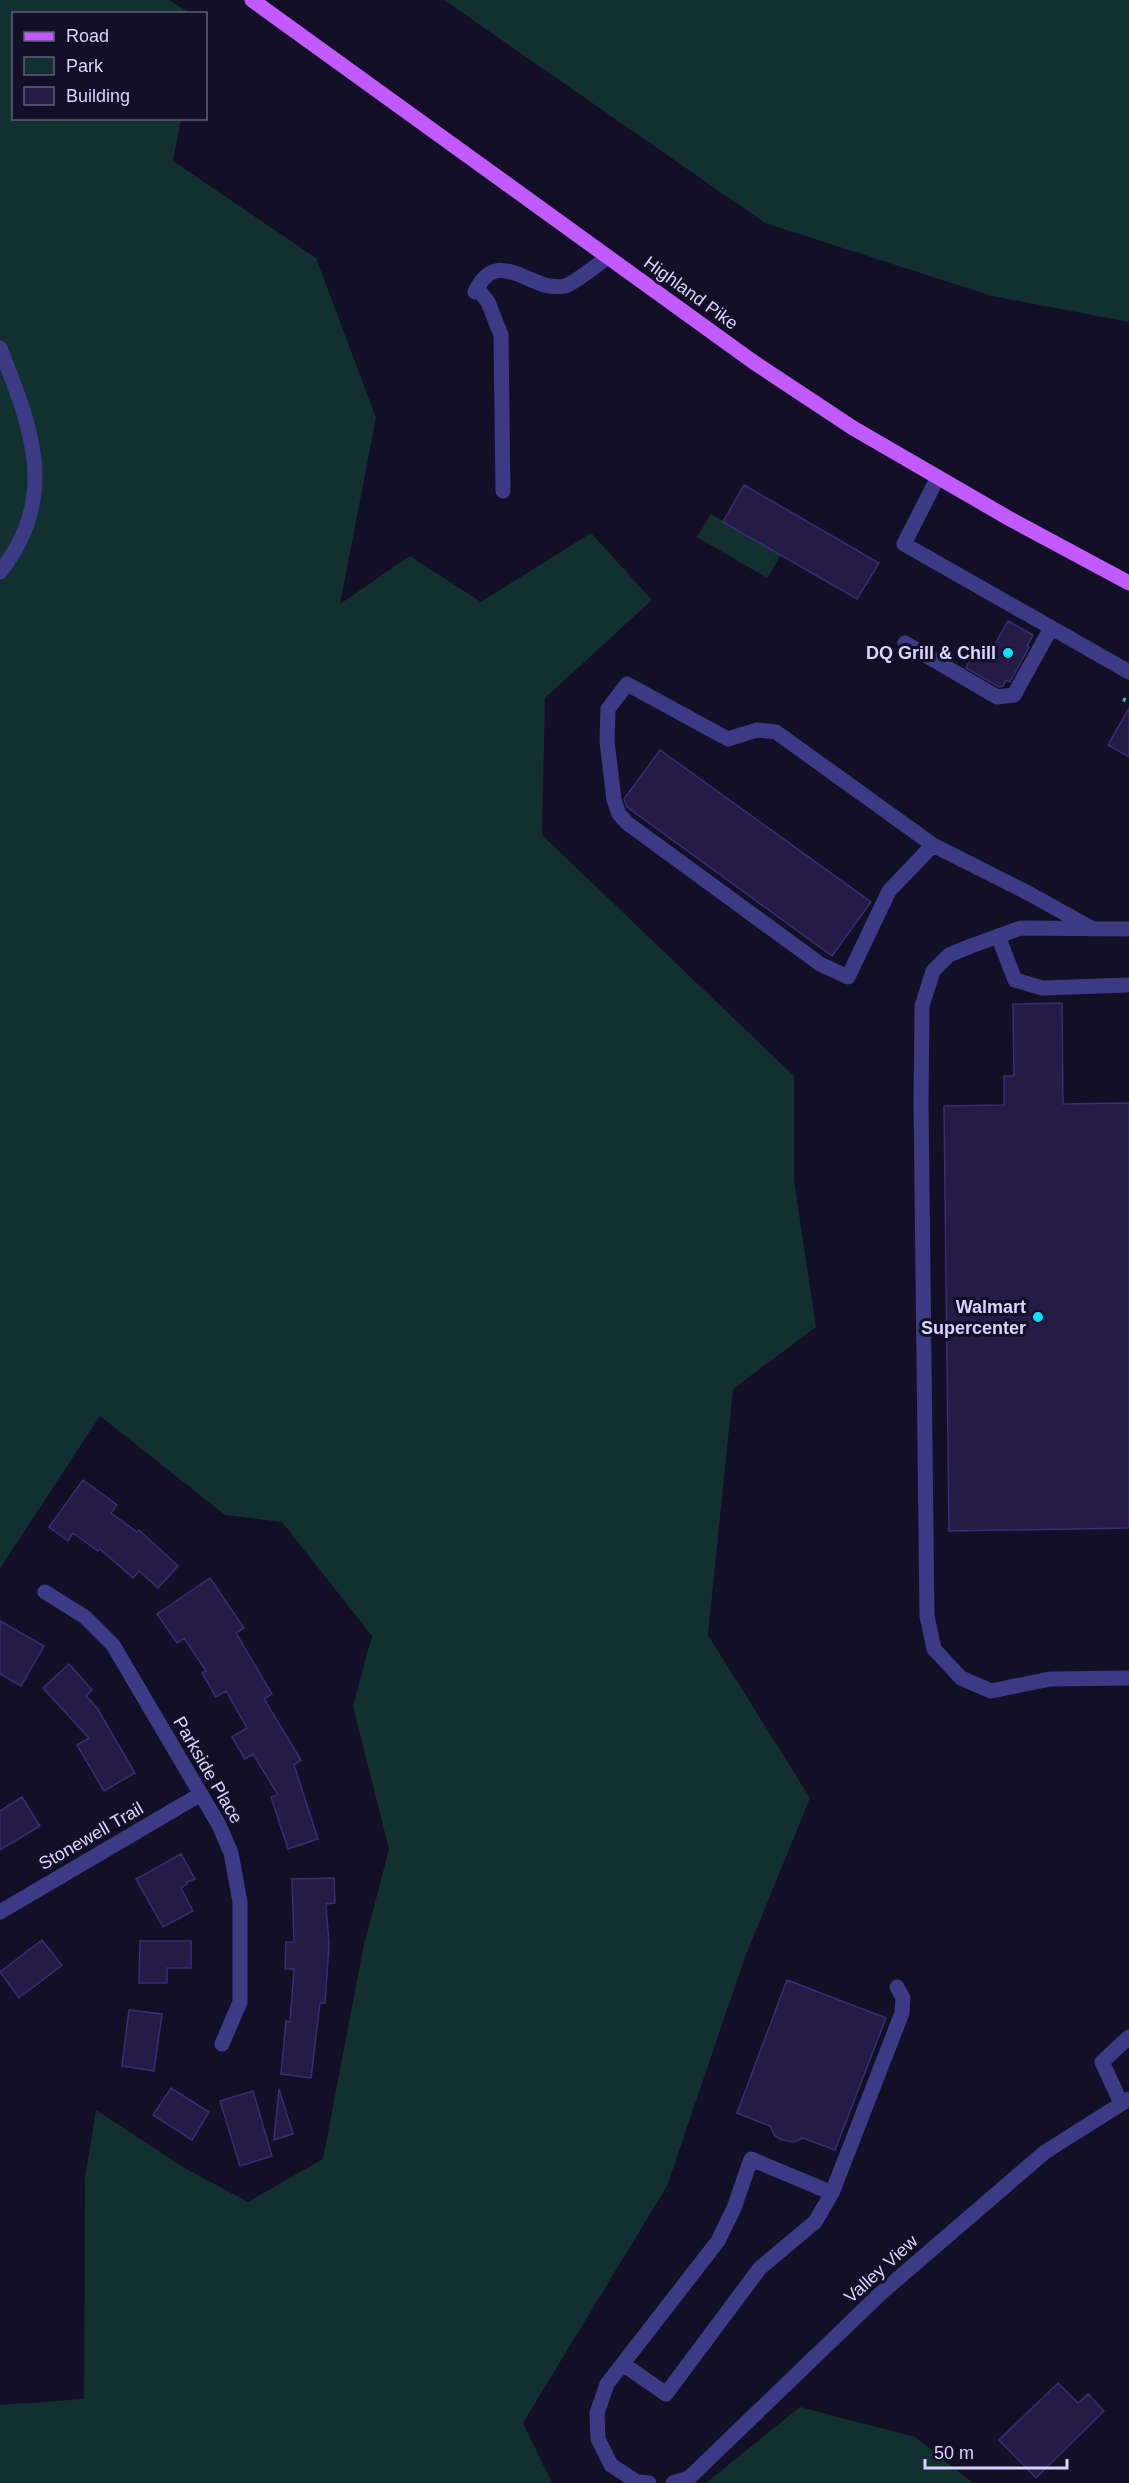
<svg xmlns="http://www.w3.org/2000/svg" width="1129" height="2483" font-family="Arial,sans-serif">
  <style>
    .green { fill: #12302f }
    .building { fill: #241b47; stroke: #3b2d73; stroke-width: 1.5 }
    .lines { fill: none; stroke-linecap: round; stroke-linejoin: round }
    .path { stroke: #2fb8b0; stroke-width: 4; stroke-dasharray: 3 4.5; stroke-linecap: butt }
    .minor { stroke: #3d3a85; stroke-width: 15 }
    .major { stroke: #c25bff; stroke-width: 15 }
    .poi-dot { fill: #00e5ff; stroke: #130f26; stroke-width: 2 }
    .labels { text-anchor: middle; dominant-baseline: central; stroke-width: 6; stroke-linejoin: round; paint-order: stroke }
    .street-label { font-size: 18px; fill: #d9d4ff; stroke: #130f26 }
    .poi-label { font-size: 18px; font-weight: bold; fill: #d9d4ff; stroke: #130f26; text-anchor: end }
  </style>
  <rect width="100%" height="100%" fill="#130f26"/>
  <!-- green -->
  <path class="green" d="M0,0H169L190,13L14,14V118L181,119L173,161L316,258L376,418L340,604L410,556L481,602L591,533L652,600L545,698L542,835L794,1076V1180L816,1327L733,1389L708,1635L810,1798L745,1957L667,2186L523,2423L552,2483H0V2405L84,2399L85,2178L96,2110L181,2166L248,2202L323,2159L363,1949L389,1849L353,1706L372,1636L282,1522L225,1515L100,1416L0,1568Z
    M444,0H1129V322L992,296L765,223Z
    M711,514L781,555L767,578L697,537Z
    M800,2407L915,2437L973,2483H706Z"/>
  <!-- building -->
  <path class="building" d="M744,485L879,563L857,599L723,522Z
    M1008,621L1033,635L1027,646L1029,647L1010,682L1006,680L1003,686L999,687L966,668L974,653L986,660Z
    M1129,708V757L1108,745Z
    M660,750L871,902L832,956L627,807L624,799Z
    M1062,1003L1063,1104L1129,1103V1528L949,1531L944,1106L1004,1105V1076H1014L1013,1004Z
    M83,1480L117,1505L111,1513L137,1532L139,1530L178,1566L158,1588L139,1571L133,1578L100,1549L98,1551L73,1533L68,1541L49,1527Z
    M210,1578L244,1628L236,1633L272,1694L264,1699L301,1760L294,1765L318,1839L288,1849L271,1797L278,1795L253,1754L245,1759L232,1737L247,1728L226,1691L216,1697L202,1673L206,1671L184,1638L177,1643L157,1614Z
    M0,1621L44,1646L21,1686L0,1674Z
    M69,1664L92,1690L86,1696L97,1708L135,1773L104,1791L77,1745L89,1738L43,1688Z
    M22,1797L40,1826L0,1850V1811Z
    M181,1854L195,1879L187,1882V1884L181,1888L193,1911L163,1927L136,1879Z
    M334,1878L335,1903L326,1904L329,1945L325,2003H320L311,2078L281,2074L286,2021L290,2022L294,1969H285L286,1942H294L292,1879Z
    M42,1940L62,1965L19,1998L0,1972Z
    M140,1941H191V1968H167V1983H139Z
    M787,1980L886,2018L835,2150L803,2138L794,2142L782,2140L775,2136L770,2126L737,2113Z
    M129,2010L162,2014L154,2071L122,2066Z
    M171,2088L209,2112L192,2140L153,2115Z
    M279,2089L293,2134L274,2140Z
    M253,2091L272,2156L240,2166L220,2101Z
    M1058,2383L1078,2403L1088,2394L1104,2411L1036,2478L999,2440Z"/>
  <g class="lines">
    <!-- path -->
    <path class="path" d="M1123,699L1129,702"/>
    <!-- minor -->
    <path class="minor" d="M477,288L488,302L501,335L503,491
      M475,292C498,243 532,294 565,286C574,284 599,263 608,257
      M0,348C31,427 60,496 0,572
      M938,477L904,544L1129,672
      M905,643L997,697L1014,695L1051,628
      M933,845L889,891L848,977L820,964L627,823L619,814L614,800L607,741L608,709L627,684L728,739L757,730L776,732L933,845L1028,893L1093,929
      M1129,929L1021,928L971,946L949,955L933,971L922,1006L921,1104L927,1616L934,1649L961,1678L991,1691L1050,1679L1129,1678
      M998,936L1015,980L1042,988L1129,985
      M45,1592L85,1617L113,1645L219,1825L231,1853L240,1902V2002L222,2044
      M0,1912L201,1794
      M1121,2103L1102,2062L1129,2037
      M623,2364L666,2394L760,2268L815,2222L832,2193L902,2013L903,1998L897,1987
      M649,2483L637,2482L611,2465L598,2439L597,2413L607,2384L718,2241L734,2208L751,2159L832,2193
      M673,2483L689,2478L880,2294L1045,2152L1129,2099"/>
    <!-- major -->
    <path class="major" d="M252,0L752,361L853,428L1010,519L1129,583"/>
  </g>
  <!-- markers -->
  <g class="poi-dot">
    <circle cx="1008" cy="653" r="6"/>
    <circle cx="1038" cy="1317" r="6"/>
  </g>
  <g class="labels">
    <!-- street labels -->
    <g class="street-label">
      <text transform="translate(691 293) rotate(36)">Highland Pike</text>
      <text transform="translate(208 1770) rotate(60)">Parkside Place</text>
      <text transform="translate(91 1836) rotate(-30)">Stonewell Trail</text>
      <text transform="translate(881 2269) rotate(-42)">Valley View</text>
    </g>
    <!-- poi labels -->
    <g class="poi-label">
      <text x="996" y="653">DQ Grill &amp; Chill</text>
      <text x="1026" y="1307">Walmart<tspan x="1026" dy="21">Supercenter</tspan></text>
    </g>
  </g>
  <!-- legend -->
  <rect x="12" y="12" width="195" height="108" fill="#130f26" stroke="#625e7d" stroke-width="1.5"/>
  <rect x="24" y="32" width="30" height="9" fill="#c25bff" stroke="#625e7d" stroke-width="1.5"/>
  <text x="66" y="42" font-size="18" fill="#d9d4ff">Road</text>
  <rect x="24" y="57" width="30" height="18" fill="#12302f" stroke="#625e7d" stroke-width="1.5"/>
  <text x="66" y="72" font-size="18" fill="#d9d4ff">Park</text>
  <rect x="24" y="87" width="30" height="18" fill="#241b47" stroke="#625e7d" stroke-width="1.5"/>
  <text x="66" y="102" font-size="18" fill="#d9d4ff">Building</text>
  <!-- scale -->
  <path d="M925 2459v9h142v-9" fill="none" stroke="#d9d4ff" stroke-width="3"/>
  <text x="934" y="2459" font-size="18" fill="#d9d4ff" stroke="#130f26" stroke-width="4.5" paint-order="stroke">50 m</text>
</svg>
